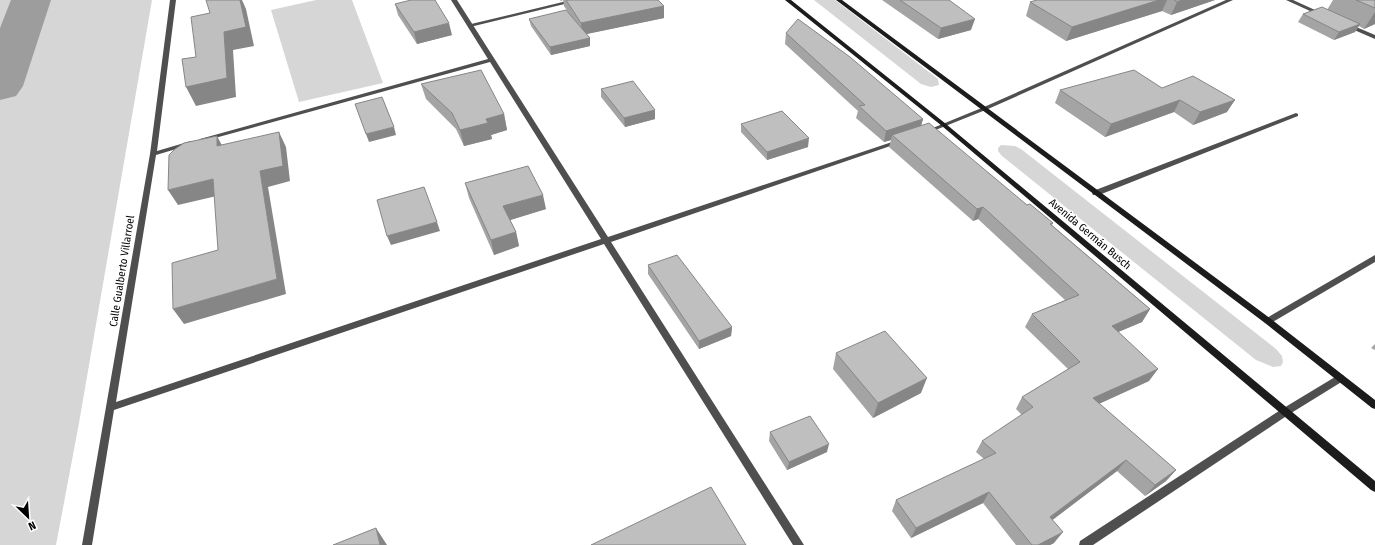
<svg xmlns="http://www.w3.org/2000/svg" width="1375" height="545" font-family="'Fira Sans Condensed',sans-serif">
  <style>
    .green { fill: #d6d6d6 }
    .lines { fill: none; stroke-linecap: round; stroke-linejoin: round }
    .river { fill: #9d9d9d; fill-rule: evenodd }
    .service { fill: #4f4f4f; fill-rule: evenodd }
    .minor { fill: #4f4f4f; fill-rule: evenodd }
    .secondary { fill: #1c1c1c; fill-rule: evenodd }
    .wall { fill: #a4a4a4 }
    .shaded-wall { fill: #868686 }
    .building { fill: #bfbfbf; stroke: #868686 }
    .labels { text-anchor: middle; dominant-baseline: central; stroke-width: 3; stroke-linejoin: round; paint-order: stroke }
    .street-label { font-size: 11px; fill: #000; stroke: #fff }
  </style>
  <rect width="100%" height="100%" fill="#fff"/>
  <!-- green -->
  <path class="green" d="M0,0H152L79,423L56,545H0Z
    M316,0H352L383,83L299,102L271,10Z
    M814,0H835L938,79L939,85L931,87L921,84Z
    M1001,145L1015,146L1021,149L1276,349L1282,356L1283,362L1281,366L1273,367L1256,360L1002,156L998,151V148Z"/>
  <g class="lines">
    <!-- river -->
    <path class="river" d="M11,0H51L23,86L16,96L0,100V28Z"/>
    <!-- service -->
    <path class="service" d="M571,0H581L470,27L467,25Z
      M1296,113L1298,114V116L1099,195H1093L1092,193L1093,191Z
      M1375,255V262L1271,323H1265L1264,321L1265,319Z"/>
    <!-- minor -->
    <path class="minor" d="M170,0H176L157,151L191,141L194,143L193,144L156,155L116,402L601,239L490,62L204,141H200L199,140L200,139L488,59L451,0H457L608,237L898,140H902V142L611,242L804,545H793L604,244L114,410L92,545H82L150,154Z
      M1226,0H1233L988,109L928,133H924L923,132L984,107Z
      M1286,0H1293L1326,15L1321,16Z
      M1345,24H1349L1375,35V39L1345,26Z
      M1340,374L1343,375L1345,378L1343,381L1288,415L1093,545H1079L1080,541L1282,409Z"/>
    <!-- secondary -->
    <path class="secondary" d="M785,0H791L946,124L1375,481V492L1371,490L942,126Z
      M836,0H842L1271,319L1375,400V409L1372,408L1265,323Z"/>
  </g>
  <!-- wall -->
  <path class="wall" d="M560,0H658L664,6V18L586,34L590,38V46L551,55L531,26L529,19L568,12L564,6L563,0L561,1Z
    M882,0H949L971,30L938,39Z
    M1037,0H1215L1171,15L1162,11L1066,41L1026,16L1030,2Z
    M1333,0H1375V24L1364,29L1359,26L1355,32L1334,40L1298,22L1303,14L1327,10Z
    M395,4L452,35L417,44L398,15Z
    M786,33L923,119L921,125L1027,205L1053,223L1052,225L1150,309L1142,322L1118,332L1149,381L1099,404L1176,470L1166,481L1145,496L1117,471L1052,520L1054,543L1050,545H1016L983,503L911,538L892,511L896,500L984,459L976,452L982,441L1022,415L1016,409L1022,397L1068,369L1025,327L1032,314L1065,300L978,219L973,221L889,147L891,140L884,142L856,118L858,111L785,44Z
    M421,84L504,114L507,130L491,135L492,139L464,146L456,129L426,99Z
    M1162,88L1227,112L1193,125L1174,112L1105,137L1055,103L1060,90Z
    M601,89L655,110V119L625,127L601,97Z
    M741,124L808,147L767,160L741,132Z
    M465,183L546,209L510,220L516,232L519,246L494,255L469,198Z
    M648,265L732,327L731,336L699,349L648,274Z
    M1375,344V350L1371,348Z
    M836,353L921,393L873,418L833,369Z
    M770,432L827,452L787,470L769,441Z"/>
  <!-- shaded-wall -->
  <path class="shaded-wall" d="M240,0H242L246,9L254,46L233,50L236,97L196,106L186,87Z
    M1159,0H1167L1162,11L1066,41L1072,27Z
    M1182,0H1215L1171,15L1177,2Z
    M664,6V18L582,35L581,23Z
    M1375,12V24L1364,29Z
    M975,19L971,30L938,39L941,28Z
    M449,23L452,35L417,44L414,32Z
    M1360,24L1355,32L1334,40L1339,32Z
    M590,38V46L551,55L550,47Z
    M1180,100L1174,112L1105,137L1111,124Z
    M1235,100L1227,112L1193,125L1200,112Z
    M655,110V119L625,127L624,118Z
    M504,114L507,130L491,135L492,139L464,146L460,130L486,119Z
    M923,119L920,130L892,135L891,140L884,142L886,131Z
    M394,127L396,135L369,142L366,134Z
    M279,132L286,147L290,181L268,187L286,294L184,324L173,309L277,279L260,171Z
    M217,136L225,151L217,146Z
    M809,138L808,147L767,160V152Z
    M213,179L221,195L178,205L168,190Z
    M543,195L546,209L507,221L503,206Z
    M983,207L978,219L973,221L977,209Z
    M437,222L440,231L391,245L387,236Z
    M516,232L519,246L494,255L491,240Z
    M1150,309L1142,322L1104,338L1112,326Z
    M732,327L731,336L699,349V341Z
    M1158,369L1149,381L1085,410L1093,398Z
    M927,378L921,393L873,418L878,403Z
    M829,444L827,452L787,470L789,462Z
    M1126,460L1117,471L1042,528L1050,517Z
    M1176,470L1166,481L1145,496L1155,485Z
    M989,492L983,503L911,538L916,528Z
    M376,528L387,545H380Z
    M1063,532L1054,543L1050,545H1038Z"/>
  <!-- building -->
  <path class="building" d="M206,0H240L246,27L224,32L227,78L186,87L182,59L196,57L191,17L210,13Z
    M411,0H435L449,23L414,32L395,4Z
    M566,0H658L664,6L581,23Z
    M900,0H949L975,19L941,28Z
    M1037,0H1159L1072,27L1030,2Z
    M1174,0H1182L1177,2Z
    M1356,0H1375V8Z
    M1322,7L1360,24L1339,32L1303,14Z
    M566,10L590,38L550,47L529,19Z
    M798,19L850,57L923,119L886,131L859,106L865,105L786,33Z
    M481,70L504,114L486,119L488,123L460,130L452,113L421,84Z
    M1134,70L1162,88L1193,76L1235,100L1200,112L1180,100L1111,124L1060,90Z
    M633,81L655,110L624,118L601,89Z
    M382,97L394,127L366,134L355,104Z
    M782,111L809,138L767,152L741,124Z
    M929,123L1027,205L1030,204L1053,223L1050,224L1150,309L1112,326L1158,369L1093,398L1176,470L1155,485L1126,460L1050,517L1063,532L1038,545H1032L989,492L916,528L896,500L996,453L982,441L1033,407L1022,397L1080,362L1032,314L1079,295L983,207L977,209L892,135Z
    M279,132L283,166L260,171L277,279L173,309L172,263L218,250L213,179L168,190L169,155L175,149L184,143L217,136V146Z
    M528,166L543,195L503,206L516,232L491,240L465,183Z
    M424,187L437,222L387,236L377,200Z
    M677,255L732,327L699,341L648,265Z
    M885,331L927,378L878,403L836,353Z
    M810,416L829,444L789,462L770,432Z
    M711,487L746,545H591Z
    M376,528L380,545H333Z"/>
  <g class="labels">
    <!-- street labels -->
    <g class="street-label">
      <text transform="translate(1090 234) rotate(40)">Avenida Germán Busch</text>
      <text transform="translate(122 271) rotate(-81)">Calle Gualberto Villarroel</text>
    </g>
  </g>
  <!-- north arrow -->
  <g transform="translate(28 517) rotate(155)" stroke="#ffffff" stroke-width="3" paint-order="stroke">
  <path d="M0-3L7 15L0 10L-7 15Z" fill="#000000"/>
  <text y="-6" font-size="11" font-weight="bold" text-anchor="middle" fill="#000000">N</text>
  </g>
</svg>
